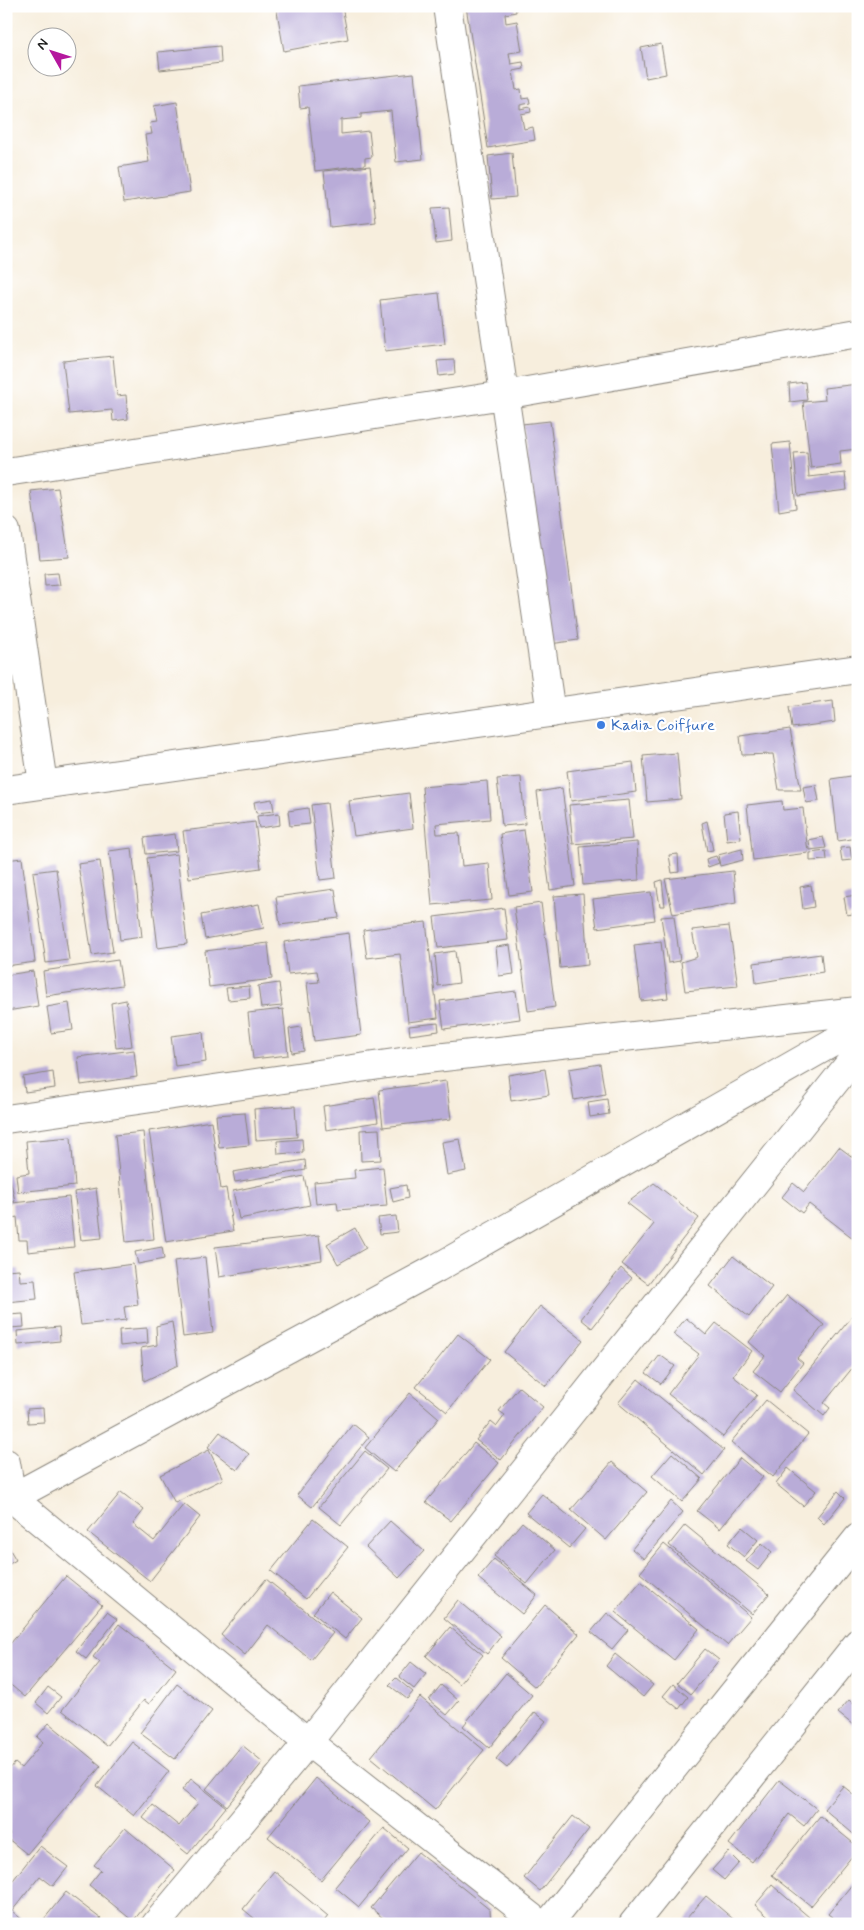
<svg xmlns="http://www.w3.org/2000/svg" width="864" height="1930" font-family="Mynerve,sans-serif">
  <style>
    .building { fill: #b9acd8 }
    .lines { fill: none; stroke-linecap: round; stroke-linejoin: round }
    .minor-casing { stroke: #8a857c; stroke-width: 30 }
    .major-casing { stroke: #8a857c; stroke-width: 30 }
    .minor { stroke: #fff; stroke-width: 28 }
    .major { stroke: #fff; stroke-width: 28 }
    .shop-dot { fill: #3f7fe0; stroke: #fff; stroke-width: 2 }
    .labels { text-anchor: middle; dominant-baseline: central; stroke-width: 4.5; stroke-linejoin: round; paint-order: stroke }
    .shop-label { font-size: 16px; fill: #366cbe; stroke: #fff; text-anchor: start }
  </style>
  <rect width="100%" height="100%" fill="#fff"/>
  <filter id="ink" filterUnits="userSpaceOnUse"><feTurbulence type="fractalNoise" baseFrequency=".02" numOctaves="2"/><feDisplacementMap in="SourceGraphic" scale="10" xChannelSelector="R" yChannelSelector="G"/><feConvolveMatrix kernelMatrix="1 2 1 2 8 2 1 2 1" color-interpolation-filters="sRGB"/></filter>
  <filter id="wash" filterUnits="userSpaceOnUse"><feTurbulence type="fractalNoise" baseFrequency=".0096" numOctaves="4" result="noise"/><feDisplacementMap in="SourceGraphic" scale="20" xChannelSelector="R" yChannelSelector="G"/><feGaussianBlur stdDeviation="1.12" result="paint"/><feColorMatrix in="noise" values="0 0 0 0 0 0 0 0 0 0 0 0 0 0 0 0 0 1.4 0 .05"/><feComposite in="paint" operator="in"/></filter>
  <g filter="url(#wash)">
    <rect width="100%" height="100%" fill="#f7eedd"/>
    <g id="blocks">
      <!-- building -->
      <path class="building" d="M276,6H342L348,39L284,51Z
        M466,6H515L516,12L505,14L506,23L517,21L522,51L509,53L511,64L523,62L524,69L513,71L516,90L521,89L522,99L529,98L530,103L520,105V109L530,107L531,112L521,114L524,129L533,127L535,140L488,148Z
        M661,44L666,74L646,78L641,48Z
        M220,46L221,63L160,70L158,52Z
        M414,73L423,159L396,162L391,111L361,114V118L341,120V134L369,131L372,157L365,158V165L315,171L308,107L300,108L298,86Z
        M177,102L190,192L124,202L119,167L149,162L145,135L152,134L150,123L157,122L154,106Z
        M512,153L516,197L492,199L488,156Z
        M370,166L376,222L330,227L324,171Z
        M449,207L452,241L436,243L432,208Z
        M439,293L445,344L385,351L380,300Z
        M113,356L117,396L126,395L128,419L113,421L112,410L69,414L63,361Z
        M454,360L455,374L439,376L437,361Z
        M805,382L807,400L790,402L789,384Z
        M858,384V449L840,451L841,464L811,468L803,402L825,400L824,388Z
        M550,421L578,640L550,644L522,424Z
        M790,442L796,508L779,511L772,444Z
        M807,452L809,477L845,473L847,490L798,496L794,453Z
        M58,488L69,557L40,559L31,491Z
        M58,573L60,585L45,586L44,574Z
        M833,701L835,722L792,728L789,707Z
        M790,729L801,790H779L773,754L742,755L740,736Z
        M677,753L681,799L647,802L643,756Z
        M633,762L636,792L571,801L567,771Z
        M858,775V838L838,841L831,779Z
        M521,777L525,824L502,826L497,779Z
        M487,781L490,819L436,824L437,834L459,833L462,866L489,863L492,900L432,905L422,787Z
        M816,785L819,801L806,803L803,787Z
        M562,788L575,886L550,890L537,792Z
        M409,793L413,828L354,836L349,801Z
        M272,799L274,811L256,813L254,802Z
        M629,800L633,839L573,844L569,805Z
        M782,801L783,810L803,808L808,853L753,860L747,805Z
        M327,803L336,878L320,880L311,805Z
        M308,808L310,824L290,826L288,811Z
        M738,811L741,839L727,841L724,813Z
        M279,813L280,825L259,828L257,816Z
        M707,821L713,850L707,851L702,823Z
        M255,822L261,868L189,878L183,831Z
        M524,830L533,892L509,895L500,834Z
        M175,834L177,851L146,854L144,838Z
        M823,837L826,848L810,850L809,840Z
        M637,842L639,880L583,885L580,847Z
        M850,847L852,860L842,861L840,848Z
        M132,848L142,937L120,940L109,851Z
        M742,849L743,860L720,866L718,855Z
        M826,851L827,860L810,861V853Z
        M177,854L187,944L158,948L147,858Z
        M678,854L679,872L672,873L669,855Z
        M716,856L719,863L708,867L706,859Z
        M22,858L35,962L6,966V860Z
        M100,861L113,952L92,955L78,864Z
        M56,869L69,960L46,963L33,872Z
        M733,871L736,903L673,914L665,879Z
        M662,880L665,906H660L656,882Z
        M811,885L814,907L803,909L800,887Z
        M335,889L339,918L280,925L276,897Z
        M651,892L655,920L597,928L593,899Z
        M583,894L588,965L560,968L554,896Z
        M856,895L858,913L847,915L844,897Z
        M541,903L555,1007L528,1011L514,907Z
        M259,904L264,928L205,939L201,915Z
        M504,908L508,940L438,948L434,917Z
        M674,916L680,961L668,963L661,917Z
        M426,922L438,1018L408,1022L400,954L367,958L363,930Z
        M729,926L738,986L685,991L681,962L697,957L692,930Z
        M349,933L361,1035L314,1041L307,983L319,982L317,971L288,974L284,942Z
        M661,942L668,998L641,1001L634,945Z
        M268,943L272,979L209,987L205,951Z
        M510,945L514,974L499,976L496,947Z
        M455,951L459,983L438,986L435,954Z
        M821,954L823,972L756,983L754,963Z
        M118,960L122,985L46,996L43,971Z
        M33,971L38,1006L7,1011L6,975Z
        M279,983L282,1006L261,1008L258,986Z
        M249,986L250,998L228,1000L226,988Z
        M516,991L520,1019L444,1029L440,1001Z
        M126,1000L132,1046L116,1048L111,1003Z
        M69,1003L73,1030L51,1033L47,1007Z
        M283,1009L288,1055L253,1059L248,1013Z
        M438,1023L439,1031L410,1035L409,1026Z
        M301,1027L304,1051L292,1053L289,1029Z
        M203,1032L206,1062L175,1066L171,1036Z
        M134,1050L137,1077L81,1085L78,1057Z
        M600,1064L605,1094L574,1100L569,1069Z
        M545,1069L549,1095L511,1101L508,1075Z
        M53,1072L55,1088L25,1092L23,1077Z
        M446,1081L451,1119L383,1127L379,1090Z
        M374,1098L378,1122L326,1130L323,1106Z
        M607,1099L609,1114L590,1117L588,1102Z
        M295,1106L297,1137L256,1140L254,1109Z
        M245,1113L249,1145L219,1148L216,1115Z
        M211,1121L221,1189L226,1188L233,1231L166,1242L149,1131Z
        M379,1129L381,1160L361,1161L360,1130Z
        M143,1132L154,1239L126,1242L115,1135Z
        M71,1137L75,1186L18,1192L16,1175L29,1173L26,1141Z
        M302,1139L303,1152L278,1154L277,1141Z
        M460,1139L466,1171L447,1175L442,1142Z
        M839,1147L858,1161V1242L809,1204L802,1213L782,1197L793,1183L804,1192Z
        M305,1160L306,1170L235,1182L233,1172Z
        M383,1167L387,1206L338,1210L337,1202L316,1204L314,1182L355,1178L354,1170Z
        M6,1174H9L15,1201L6,1203Z
        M304,1176L310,1205L239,1219L233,1191Z
        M654,1183L699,1218L648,1284L622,1264L654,1224L627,1203Z
        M406,1185L408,1198L393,1202L390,1188Z
        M96,1188L102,1238L81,1240L74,1192Z
        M69,1197L74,1247L28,1252L27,1240H19L17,1217L13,1218L12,1203Z
        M396,1216L398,1232L380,1234L378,1218Z
        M355,1228L366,1248L338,1264L327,1244Z
        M319,1235L322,1260L219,1277L215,1247Z
        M162,1247L164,1259L138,1264L135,1252Z
        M733,1256L772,1287L749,1317L710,1286Z
        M205,1257L213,1333L183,1337L174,1261Z
        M133,1264L138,1305L124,1307L126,1320L81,1325L74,1272Z
        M621,1268L632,1278L592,1328L581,1319Z
        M19,1269L20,1281L35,1280L37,1299L6,1302V1270Z
        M787,1295L824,1325L797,1358L803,1363L780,1392L753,1371L765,1356L749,1342Z
        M540,1306L583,1340L546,1386L504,1352Z
        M858,1309V1361L824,1403L830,1408L824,1416L793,1390Z
        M23,1314L24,1327L9,1328L8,1315Z
        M686,1318L706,1335L716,1323L752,1351L733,1376L757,1395L723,1437L668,1394L699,1354L673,1334Z
        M172,1322L178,1365L144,1381L141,1348L157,1345L156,1326Z
        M59,1327L60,1341L18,1345L17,1331Z
        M147,1328L148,1343L120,1346L119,1330Z
        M458,1334L490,1359L447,1412L416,1387Z
        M660,1355L675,1366L661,1384L646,1373Z
        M638,1379L724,1450L704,1475L618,1403Z
        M519,1387L543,1407L501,1460L476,1440L491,1421L497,1426L505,1415L499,1411Z
        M410,1393L439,1418L394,1472L365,1448Z
        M766,1400L808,1434L773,1477L731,1442Z
        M43,1408L44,1422L28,1423L27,1409Z
        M353,1424L369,1437L312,1507L297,1495Z
        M220,1432L249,1454L237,1470L208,1447Z
        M474,1443L499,1463L451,1521L426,1502Z
        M209,1450L223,1479L175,1503L160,1475Z
        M365,1451L387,1469L341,1525L319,1507Z
        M672,1453L702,1479L682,1502L652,1476Z
        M740,1458L763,1477L720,1529L697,1511Z
        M612,1462L647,1492L606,1540L571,1510Z
        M788,1468L816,1491L803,1506L776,1484Z
        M838,1491L845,1498L824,1524L817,1517Z
        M121,1492L144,1510L133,1524L154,1541L184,1504L200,1517L150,1581L88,1532Z
        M542,1494L585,1529L569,1548L526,1513Z
        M671,1501L683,1512L644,1559L632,1549Z
        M313,1519L348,1547L306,1599L271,1571Z
        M390,1521L424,1551L399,1578L366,1547Z
        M522,1522L555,1550L527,1584L494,1556Z
        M685,1525L769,1594L752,1614L669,1545Z
        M742,1527L758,1540L744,1557L728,1544Z
        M6,1543L16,1560L6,1566Z
        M762,1543L772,1552L758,1570L746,1561Z
        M664,1544L751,1617L727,1645L640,1573Z
        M494,1559L537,1595L522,1614L478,1578Z
        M66,1576L102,1605L25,1697L6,1681V1649Z
        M266,1579L333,1633L311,1660L268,1625L245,1655L221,1635Z
        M641,1581L699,1629L674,1660L615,1612Z
        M330,1592L362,1618L345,1639L313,1613Z
        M458,1600L501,1636L487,1654L444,1618Z
        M545,1605L579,1634L535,1687L501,1658Z
        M107,1612L117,1619L86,1659L76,1651Z
        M607,1613L628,1630L612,1649L591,1632Z
        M119,1624L176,1669L149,1704L144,1700L107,1746L62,1710L100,1662L93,1657Z
        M450,1627L483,1655L459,1684L426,1656Z
        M705,1649L719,1660L691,1694L677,1683Z
        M615,1654L653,1685L643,1697L606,1666Z
        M411,1662L426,1674L414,1689L399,1677Z
        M506,1673L532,1695L489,1748L463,1726Z
        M396,1678L413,1692L407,1699L389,1685Z
        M177,1684L212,1711L175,1759L140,1733Z
        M673,1684L688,1697L679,1709L663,1696Z
        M441,1685L459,1701L447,1715L429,1700Z
        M48,1687L61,1697L48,1713L36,1703Z
        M420,1697L484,1750L435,1810L371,1757Z
        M849,1700L858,1708V1729L838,1713Z
        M535,1712L546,1721L507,1768L496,1759Z
        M49,1723L101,1766L27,1854L7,1838L10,1834L6,1831V1773L15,1763L21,1768L43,1742L37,1737Z
        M132,1742L169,1771L134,1816L97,1786Z
        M242,1745L263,1762L227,1806L206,1789Z
        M316,1778L369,1822L321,1880L268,1837Z
        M191,1779L226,1807L188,1854L143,1818L153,1805L179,1826L198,1803L182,1790Z
        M779,1780L817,1809L804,1826L789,1814L752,1862L729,1844Z
        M843,1786L858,1798V1838L824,1809Z
        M573,1816L589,1829L540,1891L524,1878Z
        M820,1816L858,1847V1849L811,1906L772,1875Z
        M125,1828L175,1870L133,1921L89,1885L101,1870L94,1865Z
        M384,1828L408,1848L359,1907L335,1887Z
        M40,1846L68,1867L53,1886L40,1876L12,1911L25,1922L6,1924V1889Z
        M418,1852L490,1910L491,1924H390L371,1908Z
        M728,1852L739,1863L724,1880L712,1870Z
        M274,1871L328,1916L322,1924H261L243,1909Z
        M858,1877V1924H841L828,1914Z
        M772,1885L810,1918L805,1924H776L755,1905Z
        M66,1892L101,1919L97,1924H40Z
        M706,1896L739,1924H692L686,1919Z"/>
    </g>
  </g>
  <g filter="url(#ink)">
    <use href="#blocks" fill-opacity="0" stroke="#8a857c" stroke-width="1"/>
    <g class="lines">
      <!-- minor casing -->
      <g class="minor-casing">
        <path id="minor" d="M447,6L551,713
          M6,472L504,395L858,333
          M6,531L43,784
          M6,1119L408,1061L858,1011
          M6,1463L12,1498L308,1742L540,1924
          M6,1501L437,1268L858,1028
          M156,1924L308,1742L858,1053"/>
      </g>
      <!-- major casing -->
      <g class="major-casing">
        <path id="major" d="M6,790L858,669
          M548,1924L858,1538
          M633,1924L858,1643"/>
      </g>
      <!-- minor -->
      <use href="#minor" class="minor"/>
      <!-- major -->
      <use href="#major" class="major"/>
    </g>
  </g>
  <!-- markers -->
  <circle class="shop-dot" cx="601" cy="725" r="5"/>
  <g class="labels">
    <!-- shop labels -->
    <g class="shop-label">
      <text x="611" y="725">Kadia Coiffure</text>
    </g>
  </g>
  <!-- margin -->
  <rect width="864" height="1930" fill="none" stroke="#fff" stroke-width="25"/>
  <!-- north arrow -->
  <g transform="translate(52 52) rotate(309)"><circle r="24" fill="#ffffff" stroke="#a4a4a4"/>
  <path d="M0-4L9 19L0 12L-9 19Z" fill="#b5179e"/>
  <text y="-8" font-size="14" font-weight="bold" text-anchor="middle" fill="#1c1c1c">N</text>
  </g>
</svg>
